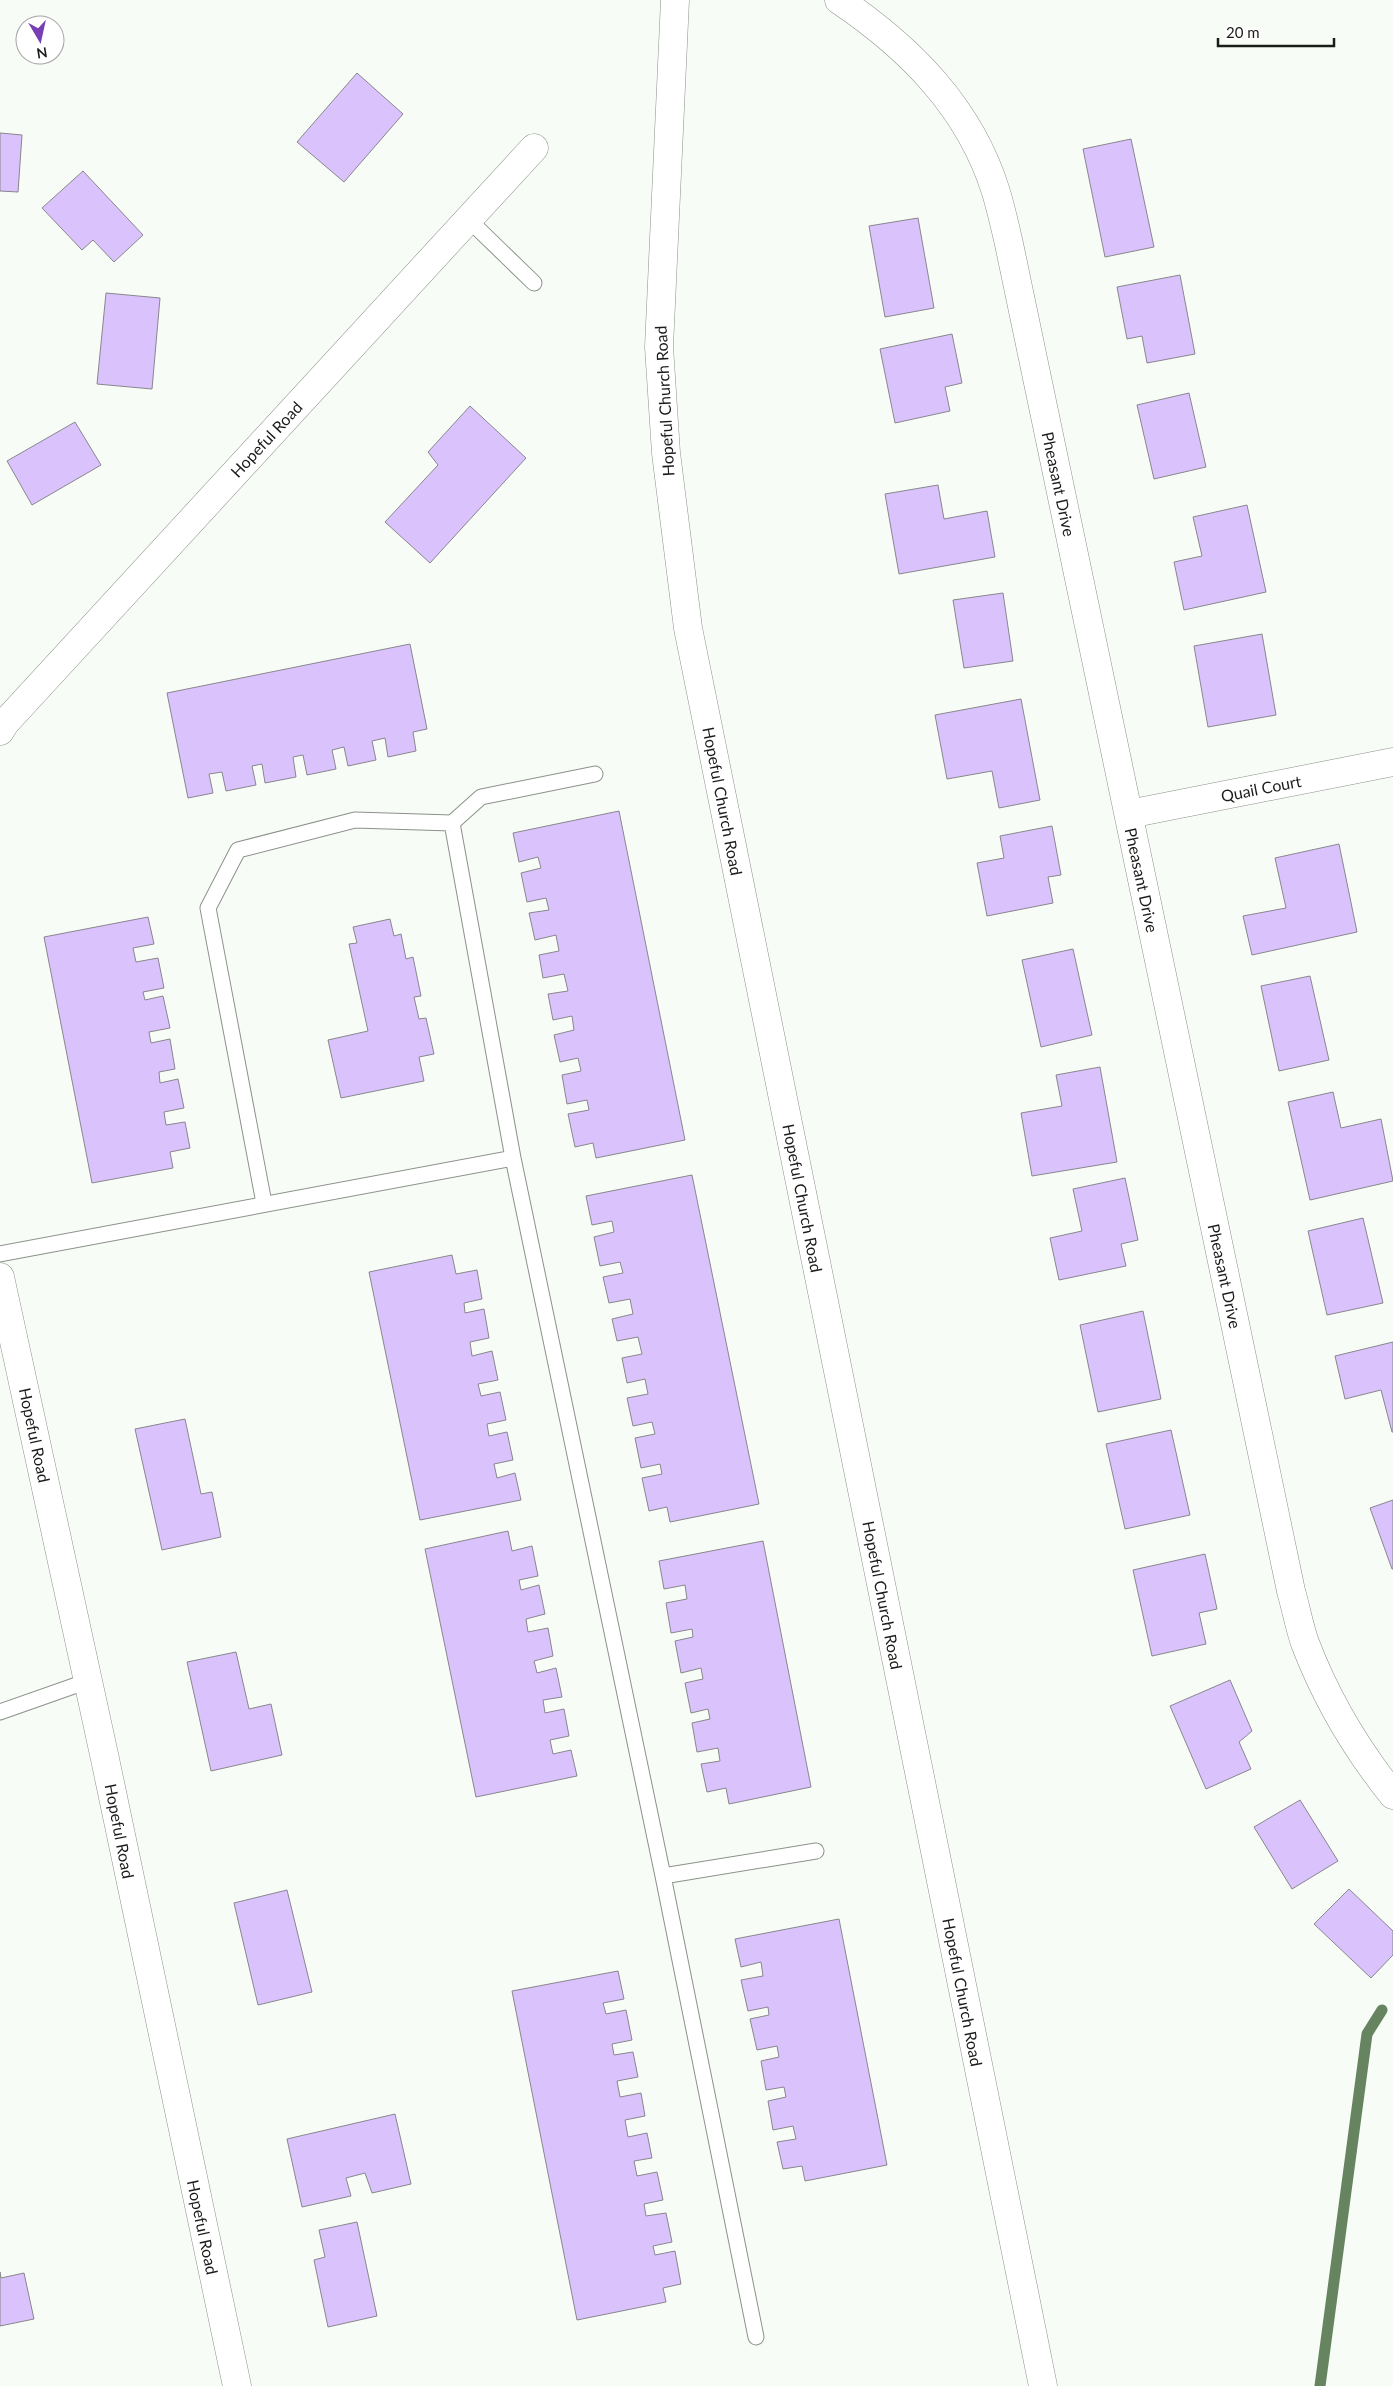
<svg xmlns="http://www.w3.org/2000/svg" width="1393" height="2386" font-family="Lato,sans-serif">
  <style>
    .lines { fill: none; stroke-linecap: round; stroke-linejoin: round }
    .stream { stroke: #678461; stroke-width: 11 }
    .building { fill: #dac3fd; stroke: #89868d }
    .service-casing { stroke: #8c918b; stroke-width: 17 }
    .minor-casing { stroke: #8c918b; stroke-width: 29 }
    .secondary-casing { stroke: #8c918b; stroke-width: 29 }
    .service { stroke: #fff; stroke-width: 15 }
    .minor { stroke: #fff; stroke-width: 28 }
    .secondary { stroke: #fff; stroke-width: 28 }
    .labels { text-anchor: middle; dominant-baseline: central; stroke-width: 5; stroke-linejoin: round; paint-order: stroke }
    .street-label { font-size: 16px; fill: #1b1c1a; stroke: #fff }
  </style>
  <rect width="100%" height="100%" fill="#f7fcf6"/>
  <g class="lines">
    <!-- stream -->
    <path class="stream" d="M1320,2386L1367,2034L1382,2010"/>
  </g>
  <!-- building -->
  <path class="building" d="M357,73L403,114L344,182L297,142Z
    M0,133L22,135L18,192L0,191Z
    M1131,139L1154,247L1105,257L1083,149Z
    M83,171L143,235L114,262L93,240L82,250L42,208Z
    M918,218L934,308L885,317L869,226Z
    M1180,275L1195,354L1147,363L1142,336L1127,339L1117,287Z
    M106,293L160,298L152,389L97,384Z
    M952,334L962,383L945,387L950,411L895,423L880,349Z
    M1189,393L1206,467L1154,479L1137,405Z
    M470,406L526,458L430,563L385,522L438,465L428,452Z
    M75,422L101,465L32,505L7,461Z
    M938,485L944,519L987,511L995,557L899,574L885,494Z
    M1247,505L1266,592L1184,610L1174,562L1202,556L1193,517Z
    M1003,593L1013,661L964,668L953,600Z
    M1262,634L1276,715L1208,727L1194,646Z
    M410,644L427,729L413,732L416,751L388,757L385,738L372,741L376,760L348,766L344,747L332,750L336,769L307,775L303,755L293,757L296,777L265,783L262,764L252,766L256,785L226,791L222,772L209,774L213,793L188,798L167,693Z
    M1021,699L1040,800L999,808L992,771L947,779L935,715Z
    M619,811L685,1140L596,1158L593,1143L575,1147L568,1114L589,1110L587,1100L567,1104L562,1075L581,1071L578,1058L560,1062L554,1035L574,1030L572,1016L553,1020L548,994L568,991L564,974L543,978L539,955L559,951L556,935L535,940L529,913L549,910L546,898L527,902L521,873L541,868L538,857L519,862L513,833Z
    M1052,826L1061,875L1048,877L1053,903L987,916L977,863L1004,858L1000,836Z
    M1339,844L1357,932L1252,955L1243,916L1286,908L1275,858Z
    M148,917L154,944L133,948L136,962L158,958L164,988L143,992L145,1000L163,996L170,1028L149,1032L151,1043L170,1039L175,1069L159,1072L160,1083L178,1079L184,1108L164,1112L166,1125L185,1122L190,1148L170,1152L173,1168L92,1183L44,937Z
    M390,919L394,936L401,934L406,959L413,957L421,996L414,997L419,1019L426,1018L434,1054L419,1057L424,1081L341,1098L328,1040L368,1031L349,944L357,943L353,927Z
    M1073,949L1092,1035L1041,1047L1022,960Z
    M1310,976L1329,1060L1279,1071L1261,986Z
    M1100,1067L1117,1162L1032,1176L1021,1113L1062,1106L1056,1075Z
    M1333,1092L1341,1128L1381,1119L1393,1181L1310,1200L1288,1102Z
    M692,1175L759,1504L670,1522L667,1507L649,1511L642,1478L662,1474L660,1464L641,1468L635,1438L655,1434L652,1422L633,1426L627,1398L648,1394L645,1379L627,1383L622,1358L642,1354L638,1337L617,1341L612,1319L633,1314L630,1299L609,1303L603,1277L623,1273L620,1262L600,1266L594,1237L614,1232L612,1221L592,1225L586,1196Z
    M1125,1178L1138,1240L1121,1244L1126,1266L1059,1280L1050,1238L1082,1231L1073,1189Z
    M1363,1218L1383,1303L1327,1315L1308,1231Z
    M452,1255L456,1274L477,1270L482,1299L464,1303L465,1313L484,1309L489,1338L470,1342L472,1356L492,1351L498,1380L478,1384L481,1396L500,1392L506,1420L487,1424L489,1436L507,1432L513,1460L494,1464L497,1478L515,1473L521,1500L420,1520L369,1272Z
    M1143,1311L1161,1399L1098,1412L1080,1325Z
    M1393,1342V1432H1392L1381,1390L1345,1399L1335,1356Z
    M185,1419L201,1494L212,1492L221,1537L162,1550L135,1429Z
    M1171,1430L1190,1515L1125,1529L1106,1444Z
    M1393,1500V1569H1392L1370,1508Z
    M508,1531L512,1551L532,1546L538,1576L519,1580L521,1590L539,1585L545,1614L526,1619L528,1632L548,1628L553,1656L534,1661L537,1673L556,1668L562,1697L543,1700L545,1713L564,1709L569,1736L550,1740L553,1754L571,1750L577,1776L476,1797L425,1549Z
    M763,1541L811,1787L729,1804L726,1788L707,1792L701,1764L720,1761L718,1748L697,1752L692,1723L710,1719L708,1709L691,1713L685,1683L703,1679L701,1668L681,1673L675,1641L693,1637L692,1629L671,1633L666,1603L687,1599L685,1585L664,1589L659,1561Z
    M1205,1554L1217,1609L1199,1613L1206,1644L1152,1656L1133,1570Z
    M236,1652L249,1709L271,1704L282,1755L211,1771L187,1662Z
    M1230,1680L1252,1731L1239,1742L1251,1769L1206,1789L1170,1706Z
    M1300,1800L1338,1861L1292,1889L1254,1827Z
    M1349,1889L1393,1931V1955L1371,1978L1314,1924Z
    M287,1890L312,1992L258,2005L234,1903Z
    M839,1919L887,2165L805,2181L802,2166L783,2169L777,2142L796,2139L793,2126L773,2130L768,2101L786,2097L784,2087L766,2090L761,2061L779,2057L777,2046L757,2050L750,2019L769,2015L768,2007L748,2011L741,1980L763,1976L761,1962L741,1967L735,1939Z
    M618,1971L624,1999L603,2003L606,2014L626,2010L632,2040L612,2044L614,2055L633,2052L638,2077L617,2081L620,2097L641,2093L645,2116L625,2120L628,2137L647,2133L652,2158L634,2161L637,2176L657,2172L663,2200L644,2204L646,2216L666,2213L672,2242L653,2246L655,2255L675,2251L681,2284L663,2288L666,2302L577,2320L512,1991Z
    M395,2114L411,2184L372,2193L365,2173L346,2178L351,2196L302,2207L287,2139Z
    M357,2222L377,2316L328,2327L314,2260L325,2257L319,2230Z
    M0,2272L1,2278L24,2273L34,2319L0,2326Z"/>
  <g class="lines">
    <!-- service casing -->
    <g class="service-casing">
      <path id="service" d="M468,219L534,283
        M452,823L481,797L595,774
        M513,1158L663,1876L756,2337
        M0,1254L513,1158L452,823L355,820L238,850L208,908L264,1203
        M0,1712L88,1681
        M663,1876L816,1851"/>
    </g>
    <!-- minor casing -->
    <g class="minor-casing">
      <path id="minor" d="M839,0C910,48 970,108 996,192C1001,209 1005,226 1009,244L1291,1591C1296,1608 1299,1626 1305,1643C1326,1698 1356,1749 1393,1795
        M0,731L5,723L534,148
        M1129,814L1393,762
        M0,1277L105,1759L237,2386"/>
    </g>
    <!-- secondary casing -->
    <g class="secondary-casing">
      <path id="secondary" d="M675,0L659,347L666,453L688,628L1043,2386"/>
    </g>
    <!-- service -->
    <use href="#service" class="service"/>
    <!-- minor -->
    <use href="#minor" class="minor"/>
    <!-- secondary -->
    <use href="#secondary" class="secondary"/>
  </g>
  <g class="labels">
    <!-- street labels -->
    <g class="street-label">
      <text transform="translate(664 401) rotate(-93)">Hopeful Church Road</text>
      <text transform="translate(266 439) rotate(-47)">Hopeful Road</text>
      <text transform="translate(1059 484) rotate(78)">Pheasant Drive</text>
      <text transform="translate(1261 788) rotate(-11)">Quail Court</text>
      <text transform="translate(723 801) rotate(79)">Hopeful Church Road</text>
      <text transform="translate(1142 880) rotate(78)">Pheasant Drive</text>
      <text transform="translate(803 1198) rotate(79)">Hopeful Church Road</text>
      <text transform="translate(1225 1276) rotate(78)">Pheasant Drive</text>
      <text transform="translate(35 1435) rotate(78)">Hopeful Road</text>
      <text transform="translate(883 1595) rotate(79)">Hopeful Church Road</text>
      <text transform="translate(120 1831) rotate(79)">Hopeful Road</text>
      <text transform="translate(963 1992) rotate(79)">Hopeful Church Road</text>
      <text transform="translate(203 2227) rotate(78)">Hopeful Road</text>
    </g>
  </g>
  <!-- north arrow -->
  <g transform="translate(40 40) rotate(171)"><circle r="24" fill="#ffffff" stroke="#a4a4a3"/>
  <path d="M0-4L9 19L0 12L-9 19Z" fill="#783eb4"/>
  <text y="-8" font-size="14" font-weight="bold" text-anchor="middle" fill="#1b1c1a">N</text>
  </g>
  <!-- scale -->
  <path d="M1218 38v8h116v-8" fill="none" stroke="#1b1c1a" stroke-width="2.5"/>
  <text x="1226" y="38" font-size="15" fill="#1b1c1a" stroke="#ffffff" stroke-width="4" paint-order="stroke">20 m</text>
</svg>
